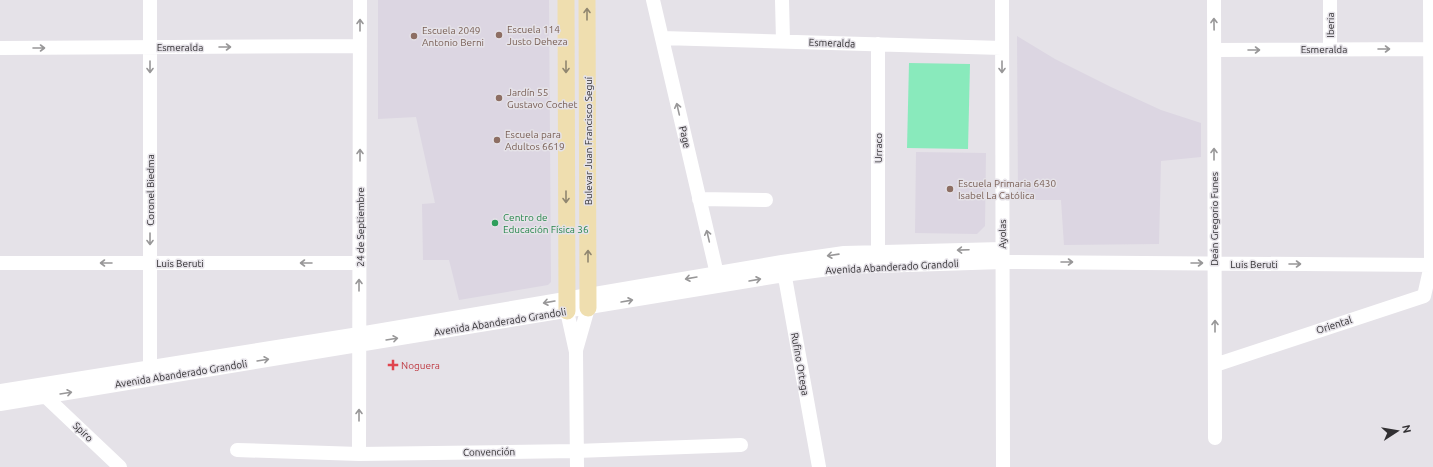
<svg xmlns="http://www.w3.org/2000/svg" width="1433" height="467" font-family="Ubuntu,sans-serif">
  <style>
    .built { fill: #dcd6e2 }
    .park { fill: #89eabc }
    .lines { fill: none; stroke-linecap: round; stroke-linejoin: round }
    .minor { stroke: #fff; stroke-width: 14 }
    .major { stroke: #efdeaf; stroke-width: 17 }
    .oneway { stroke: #908670 }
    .oneway2 { stroke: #989798 }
    .education-dot { fill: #8d6e63; stroke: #e5e2e8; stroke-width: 1.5 }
    .leisure-dot { fill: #2e9e5b; stroke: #e5e2e8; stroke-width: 1.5 }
    .health-dot { fill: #e0444e; stroke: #e5e2e8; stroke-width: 1.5 }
    .labels { text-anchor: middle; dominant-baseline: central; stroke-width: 3; stroke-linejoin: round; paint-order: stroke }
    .street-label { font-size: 10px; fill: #312f32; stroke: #e5e2e8 }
    .education-label { font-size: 10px; fill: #785e54; stroke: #e5e2e8; text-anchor: start }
    .leisure-label { font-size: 10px; fill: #27864d; stroke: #e5e2e8; text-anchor: start }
    .health-label { font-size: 10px; fill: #be3a42; stroke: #e5e2e8; text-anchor: start }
  </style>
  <rect width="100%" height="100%" fill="#e5e2e8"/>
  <!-- built -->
  <path class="built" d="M378,0H549L551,282L548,285L459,300L449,260H423L422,204L435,203L416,117L378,119Z
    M1017,36L1055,59L1111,87L1161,110L1201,123V157L1161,161L1159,244L1064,245L1061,200H1018Z
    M916,152L986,153L985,226L977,234L915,233Z"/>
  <!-- park -->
  <path class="park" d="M909,63L970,64L968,149L907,148Z"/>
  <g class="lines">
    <!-- minor -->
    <path class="minor" d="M653,0L717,274
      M782,0L783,41
      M1002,0L1003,467
      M1214,0L1215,438
      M1330,0V49
      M662,38L1002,48
      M0,48L360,46
      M1215,50L1433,49
      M699,199L766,200
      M878,252V44
      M0,263H359
      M783,266L819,467
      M567,311L576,352L577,467
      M576,350L588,308
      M1215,365L1424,296L1431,265L1430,0
      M150,376V0
      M0,391L359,334L782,262L844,253L1002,249
      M45,396L120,467
      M0,404L784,275L844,267L1003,262L1433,265
      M237,450L359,454L576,451L741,445
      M359,454L360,0"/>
    <!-- major -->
    <path class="major" d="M566,0L567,311
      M587,0L588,308"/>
  </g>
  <!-- one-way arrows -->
  <defs><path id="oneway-shaft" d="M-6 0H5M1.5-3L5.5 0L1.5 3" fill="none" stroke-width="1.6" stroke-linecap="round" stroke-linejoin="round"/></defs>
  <g class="oneway">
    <use href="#oneway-shaft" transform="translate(587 14) rotate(-90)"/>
    <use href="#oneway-shaft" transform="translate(566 67) rotate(90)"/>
    <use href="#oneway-shaft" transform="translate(566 197) rotate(90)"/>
    <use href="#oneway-shaft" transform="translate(588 256) rotate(-90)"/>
  </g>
  <g class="oneway2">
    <use href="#oneway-shaft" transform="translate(1214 24) rotate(-91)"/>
    <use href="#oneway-shaft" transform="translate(360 25) rotate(-90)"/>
    <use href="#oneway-shaft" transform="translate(225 47)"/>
    <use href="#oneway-shaft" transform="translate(39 48)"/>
    <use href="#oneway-shaft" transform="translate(1384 49)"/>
    <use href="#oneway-shaft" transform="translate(1254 50)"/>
    <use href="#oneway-shaft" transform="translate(150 67) rotate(90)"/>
    <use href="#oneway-shaft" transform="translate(1002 67) rotate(90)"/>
    <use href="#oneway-shaft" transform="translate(678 109) rotate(-103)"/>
    <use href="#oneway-shaft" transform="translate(1214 154) rotate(-90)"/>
    <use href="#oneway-shaft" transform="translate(360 155) rotate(-90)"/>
    <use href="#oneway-shaft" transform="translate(708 236) rotate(-103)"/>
    <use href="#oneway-shaft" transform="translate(150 239) rotate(90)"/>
    <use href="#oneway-shaft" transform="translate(963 250) rotate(178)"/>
    <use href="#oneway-shaft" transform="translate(833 255) rotate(172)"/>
    <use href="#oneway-shaft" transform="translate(1067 262)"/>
    <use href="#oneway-shaft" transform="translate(106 263) rotate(180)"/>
    <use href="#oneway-shaft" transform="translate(306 263) rotate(180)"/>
    <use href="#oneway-shaft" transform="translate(1197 263)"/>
    <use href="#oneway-shaft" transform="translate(1295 264)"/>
    <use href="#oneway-shaft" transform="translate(691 278) rotate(170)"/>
    <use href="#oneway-shaft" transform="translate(755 280) rotate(-10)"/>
    <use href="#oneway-shaft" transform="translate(359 285) rotate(-90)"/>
    <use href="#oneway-shaft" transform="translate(627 301) rotate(-10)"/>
    <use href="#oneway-shaft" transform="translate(549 302) rotate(170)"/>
    <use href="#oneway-shaft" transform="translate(1215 326) rotate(-90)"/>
    <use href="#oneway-shaft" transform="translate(392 339) rotate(-9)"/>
    <use href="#oneway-shaft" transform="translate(263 360) rotate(-9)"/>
    <use href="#oneway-shaft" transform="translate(66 393) rotate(-9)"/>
    <use href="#oneway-shaft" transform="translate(359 415) rotate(-90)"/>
  </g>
  <!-- markers -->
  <g class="education-dot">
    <circle cx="499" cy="35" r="4"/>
    <circle cx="414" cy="36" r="4"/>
    <circle cx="499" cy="98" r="4"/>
    <circle cx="497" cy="140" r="4"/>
    <circle cx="950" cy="189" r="4"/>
  </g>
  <circle class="leisure-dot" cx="495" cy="223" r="4"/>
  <path class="health-dot" d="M391 359h4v4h4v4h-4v4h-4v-4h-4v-4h4z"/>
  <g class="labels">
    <!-- street labels -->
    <g class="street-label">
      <text transform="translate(1330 25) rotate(-90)">Iberia</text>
      <text transform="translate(832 43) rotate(2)">Esmeralda</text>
      <text x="180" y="47">Esmeralda</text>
      <text x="1324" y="49">Esmeralda</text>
      <text transform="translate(685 137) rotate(77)">Page</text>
      <text transform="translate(588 141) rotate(-90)">Bulevar Juan Francisco Seguí</text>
      <text transform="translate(878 148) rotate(-90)">Urraco</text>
      <text transform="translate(150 190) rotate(-90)">Coronel Biedma</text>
      <text transform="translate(1214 219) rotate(-90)">Deán Gregorio Funes</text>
      <text transform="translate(360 227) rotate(-90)">24 de Septiembre</text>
      <text transform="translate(1002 234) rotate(-90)">Ayolas</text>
      <text x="180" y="263">Luis Beruti</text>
      <text x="1254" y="264">Luis Beruti</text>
      <text transform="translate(892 267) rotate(-3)">Avenida Abanderado Grandoli</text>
      <text transform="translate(500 322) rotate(-9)">Avenida Abanderado Grandoli</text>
      <text transform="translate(1334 325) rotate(-18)">Oriental</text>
      <text transform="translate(800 364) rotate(80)">Rufino Ortega</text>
      <text transform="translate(181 374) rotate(-9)">Avenida Abanderado Grandoli</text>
      <text transform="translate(83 432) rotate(44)">Spiro</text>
      <text transform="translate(489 452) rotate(-1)">Convención</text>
    </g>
    <!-- education labels -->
    <g class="education-label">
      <text x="507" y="29">Escuela 114<tspan x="507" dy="12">Justo Deheza</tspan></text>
      <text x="422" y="30">Escuela 2049<tspan x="422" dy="12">Antonio Berni</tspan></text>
      <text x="507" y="92">Jardín 55<tspan x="507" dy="12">Gustavo Cochet</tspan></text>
      <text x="505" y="134">Escuela para<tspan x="505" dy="12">Adultos 6619</tspan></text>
      <text x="958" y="183">Escuela Primaria 6430<tspan x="958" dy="12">Isabel La Católica</tspan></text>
    </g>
    <!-- leisure labels -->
    <g class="leisure-label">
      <text x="503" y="217">Centro de<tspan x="503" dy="12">Educación Física 36</tspan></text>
    </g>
    <!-- health labels -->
    <g class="health-label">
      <text x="401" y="365">Noguera</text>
    </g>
  </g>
  <!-- north arrow -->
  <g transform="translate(1397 431) rotate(78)" stroke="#e5e2e8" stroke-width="3" paint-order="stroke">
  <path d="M0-3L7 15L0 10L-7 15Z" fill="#312f32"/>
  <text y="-6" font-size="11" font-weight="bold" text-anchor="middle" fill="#312f32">N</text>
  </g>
</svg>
